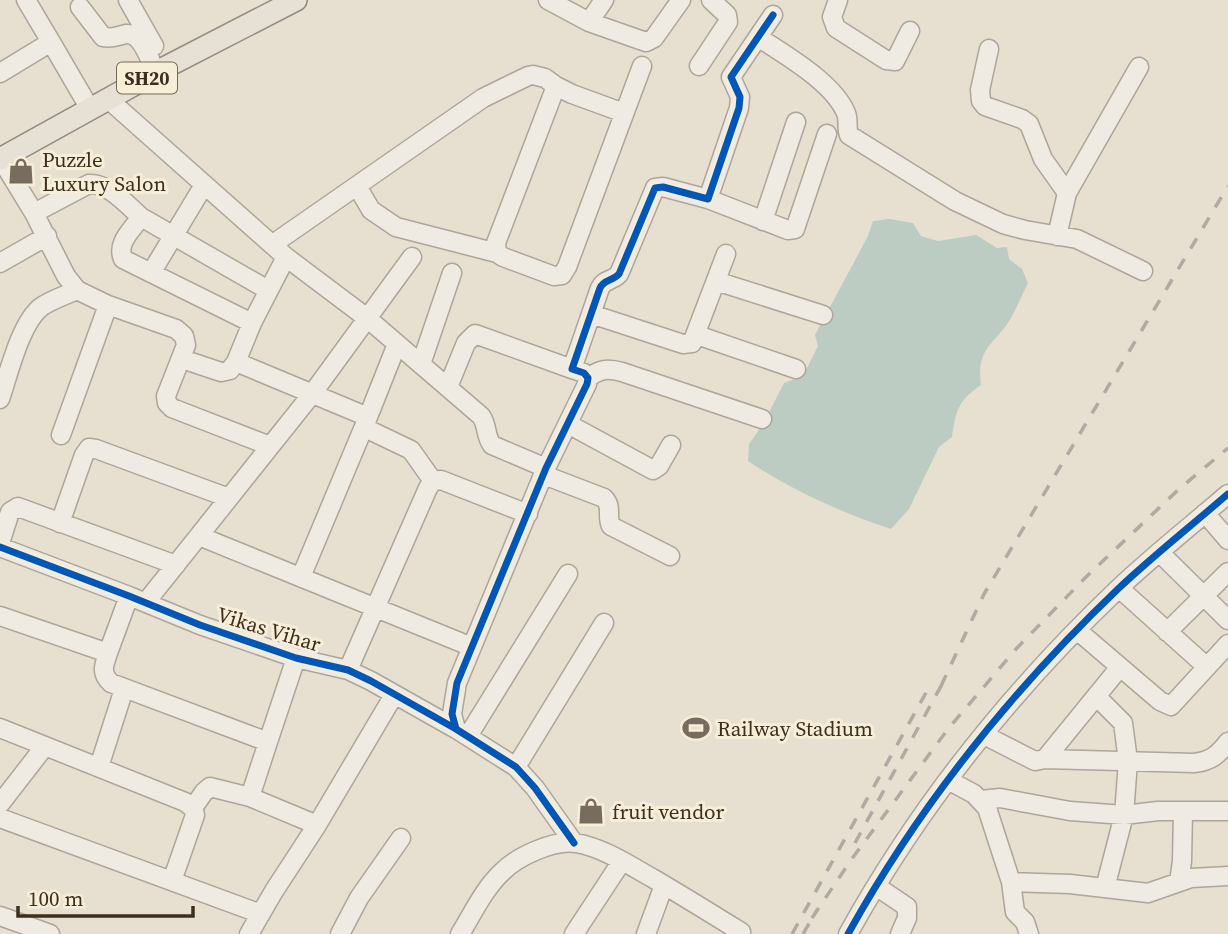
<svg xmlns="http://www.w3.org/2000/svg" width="1228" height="934" font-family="'Source Serif 4',serif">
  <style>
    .water { fill: #bcccc2 }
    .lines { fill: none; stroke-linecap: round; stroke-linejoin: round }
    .minor-casing { stroke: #ada599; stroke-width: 21 }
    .major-casing { stroke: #928b80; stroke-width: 24 }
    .minor { stroke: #efebe3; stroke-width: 18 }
    .major { stroke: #e6e1d4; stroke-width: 21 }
    .rail { stroke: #afaaa2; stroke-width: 3.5; stroke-dasharray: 12 12; stroke-linecap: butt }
    .cycleway-casing { stroke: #f7eed8; stroke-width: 11 }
    .cycleway { stroke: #0057b8; stroke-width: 7 }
    .labels { text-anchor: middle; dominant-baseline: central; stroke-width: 6; stroke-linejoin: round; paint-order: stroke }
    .shield { fill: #f7eed8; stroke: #756857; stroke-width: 2 }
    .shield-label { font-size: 19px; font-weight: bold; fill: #3d2e20 }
    .poi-label { font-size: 21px; fill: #3d2e20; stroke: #f7eed8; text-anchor: start }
    .street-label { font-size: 21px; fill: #3d2e20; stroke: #f7eed8 }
  </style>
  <rect width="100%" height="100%" fill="#e7e0d1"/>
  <!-- water -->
  <path class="water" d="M889,219L913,223L921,236L938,241L976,235L997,248L1007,247L1009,259L1022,269L1028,283C1022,295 1017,307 1011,318C994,346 976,347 981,385C958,401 956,410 952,437L939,447L909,509L891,529C842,513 791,490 748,461L749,444L763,424L784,383L803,376L818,346L815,335L868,236L873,221Z"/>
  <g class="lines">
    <!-- minor casing -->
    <g class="minor-casing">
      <path id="minor" d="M26,0L51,42
        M128,0L154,46
        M548,0L589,22L646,42L654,38L681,0
        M838,0L832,17L836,28L886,60L895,61L910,31
        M80,7L103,37C111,39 117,36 126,34C142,32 150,61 156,73
        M589,22L604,0
        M758,37C785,55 833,82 846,113C849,120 846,127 849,135L955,201L1003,224L1025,230L1077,239L1143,271
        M989,49L980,90L981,101L985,106L1022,119L1029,124L1043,159L1067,193
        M699,66L728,22L727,15L711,0
        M0,73L51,42L90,109
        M556,86L496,243L497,253L503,257L554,276L562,275L567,267L642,66
        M108,99L286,257L367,318L481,416C488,426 485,436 492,445L546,468
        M1,159L34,213L66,276L77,290L108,305L176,329L184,336L186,345L166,396L167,403L172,408L270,446
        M357,186L371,210L396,227L497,253
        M708,199L788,230L795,229L827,134
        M34,213L89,184C109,183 127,205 141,217
        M763,221L796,122
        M1057,236L1067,193L1139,67
        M273,244L483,98L528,76L533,75L545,78L556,86L572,94L624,113
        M0,263L47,236
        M151,273L204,185
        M716,281L823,315
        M268,290L141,217C132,230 116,243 123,259L252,323L286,257
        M591,314L683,344L692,343L726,254
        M252,323L236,362L368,417L301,577
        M697,335L796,369
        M182,359L221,372L230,370L236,362
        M421,364L452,273
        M588,378C600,369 607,368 622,372L762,419
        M448,387L466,343L475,334L572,369
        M0,399C9,373 20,324 41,307C51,300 66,295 77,290
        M368,417L397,344
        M568,424L653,470L659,466L671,445
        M365,428L411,450L433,481
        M61,435L108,305
        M544,475L604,498C613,507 606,516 611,526L670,556
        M1205,513L1228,540
        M60,523L84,455L89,448L96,449L229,498
        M199,536L472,647
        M0,543L10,512L18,507L176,565
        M0,547L129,596L200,625L296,658L348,670L371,681L456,729L516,767L535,788L574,843
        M1159,552L1228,620
        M1119,588L1207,667
        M146,602L312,394L412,257
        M0,616L108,653L129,596
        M1078,631L1160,701L1171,706L1228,644
        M1167,632L1228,572
        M108,653C104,665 100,673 111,683L268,742L296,658
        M348,670L428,488L433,481L441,480L528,514
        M1096,696L1123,723L1128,761L1124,815L1105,888
        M0,728L45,746
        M456,729L452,714L457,683L546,468L587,384L588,378L584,373L572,369L600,288C604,279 613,281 619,274L655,188L663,187L708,199L739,108L740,97L731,77L773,15
        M984,735L1035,761L1045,759L1120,667
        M468,736L568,574
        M268,742L250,797L317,825
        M1045,759L1194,763C1211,761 1218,755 1228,742
        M99,767L124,689
        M516,767L604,623
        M948,780L974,794L987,808L1011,882L1015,912L1025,922L1029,934
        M981,800L1000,798L1070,811L1124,815L1158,811H1228
        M0,804L45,746L185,802L193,808L195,815L172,881
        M193,808L204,792L210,787L250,797
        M0,818L261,914
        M1011,882L1070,884L1148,893L1191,878L1228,876
        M1179,882L1182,861L1183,811
        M876,886L907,907V918L900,934
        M0,916L50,934
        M249,934L274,891L317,825L394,695
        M340,934L359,898L401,838
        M460,934C473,913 484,889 502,872C518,856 553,840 576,843C604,848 629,865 654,879C683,896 712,914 741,932
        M574,934L622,861
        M646,934L664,885
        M848,934C919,806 1013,689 1119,588C1154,555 1192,525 1228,494"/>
    </g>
    <!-- major casing -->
    <g class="major-casing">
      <path id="major" d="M0,159L166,67L296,0"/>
    </g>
    <!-- minor -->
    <use href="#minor" class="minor"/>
    <!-- major -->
    <use href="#major" class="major"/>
    <!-- rail -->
    <path class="rail" d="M941,686L984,594L1228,186
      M855,843L946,677
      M812,918L851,860L948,729L1016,649L1086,577L1178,490L1228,448
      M792,934L927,691
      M803,934L817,910"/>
    <!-- cycleway casing -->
    <g class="cycleway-casing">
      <path id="cycleway" d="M0,547L129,596L200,625L296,658L348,670L371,681L456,729L516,767L535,788L574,843
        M456,729L452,714L457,683L546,468L587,384L588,378L584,373L572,369L600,288C604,279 613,281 619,274L655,188L663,187L708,199L739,108L740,97L731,77L773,15
        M848,934C919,806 1013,689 1119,588C1154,555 1192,525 1228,494"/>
    </g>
    <!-- cycleway -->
    <use href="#cycleway" class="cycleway"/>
  </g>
  <!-- icons -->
  <defs>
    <g id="shop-bare" transform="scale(2.1)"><path d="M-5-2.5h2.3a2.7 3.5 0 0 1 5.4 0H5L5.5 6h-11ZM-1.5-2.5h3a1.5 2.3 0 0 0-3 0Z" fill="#786c5e" stroke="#f7eed8" stroke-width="2.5" paint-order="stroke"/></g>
    <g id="stadium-bare" transform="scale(2.1)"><path d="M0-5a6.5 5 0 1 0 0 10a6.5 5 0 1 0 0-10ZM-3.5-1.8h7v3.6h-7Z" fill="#786c5e" stroke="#f7eed8" stroke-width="2.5" paint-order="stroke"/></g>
  </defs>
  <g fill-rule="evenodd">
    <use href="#shop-bare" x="21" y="171"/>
    <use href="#stadium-bare" x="696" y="728"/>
    <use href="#shop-bare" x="591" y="811"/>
  </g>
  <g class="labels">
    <!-- shield labels -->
    <rect class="shield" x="117" y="62.5" width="60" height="31" rx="5"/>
    <g class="shield-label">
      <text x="147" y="78">SH20</text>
    </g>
    <!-- poi labels -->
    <g class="poi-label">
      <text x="42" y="159">Puzzle<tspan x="42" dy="24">Luxury Salon</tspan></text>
      <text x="717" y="728">Railway Stadium</text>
      <text x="612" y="811">fruit vendor</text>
    </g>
    <!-- street labels -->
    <g class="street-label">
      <text transform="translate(269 629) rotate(17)">Vikas Vihar</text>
    </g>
  </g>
  <!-- scale -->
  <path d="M18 906v10h175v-10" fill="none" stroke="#3d2e20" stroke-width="3.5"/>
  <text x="28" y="906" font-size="21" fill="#3d2e20" stroke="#f7eed8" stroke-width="5" paint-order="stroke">100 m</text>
</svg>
